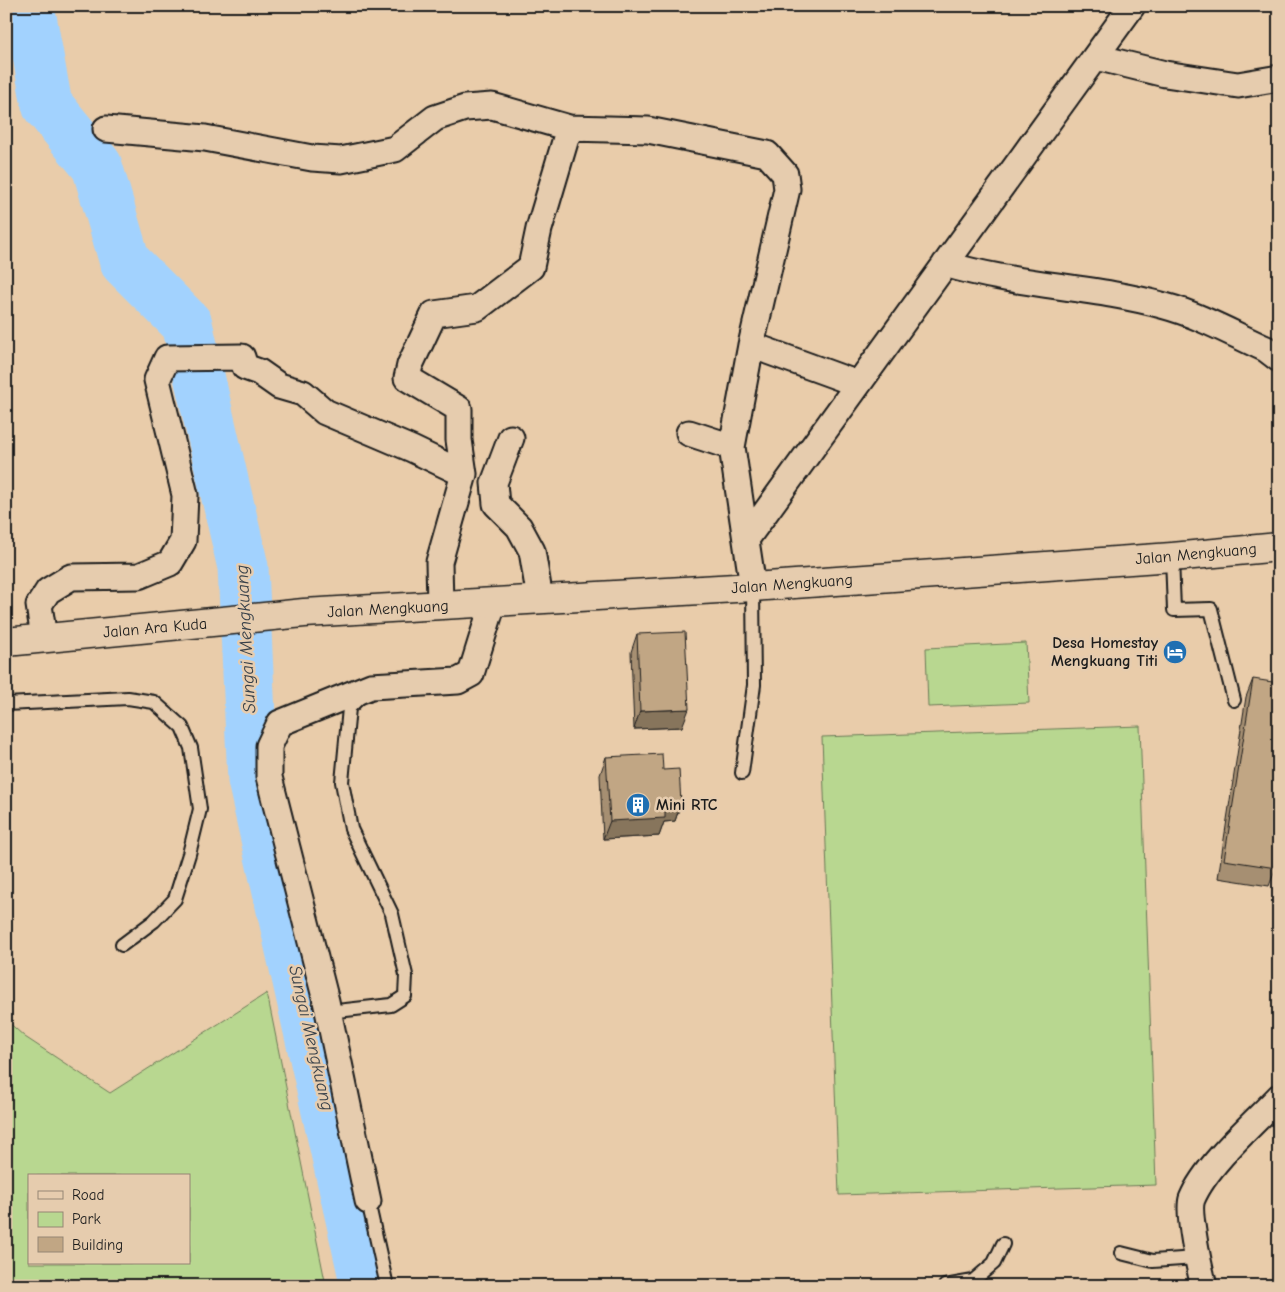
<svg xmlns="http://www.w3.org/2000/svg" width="1285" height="1292" font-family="'Comic Neue',sans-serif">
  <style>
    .green { fill: #b8d790; stroke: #6a7a56; fill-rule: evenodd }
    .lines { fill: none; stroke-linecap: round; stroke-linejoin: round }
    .river { stroke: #a2d2fe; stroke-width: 51 }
    .service-casing { stroke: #1c1c1c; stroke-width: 16 }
    .minor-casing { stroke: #1c1c1c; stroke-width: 29 }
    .secondary-casing { stroke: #1c1c1c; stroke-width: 31 }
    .service { stroke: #e6ccae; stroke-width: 12 }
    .minor { stroke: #e6ccae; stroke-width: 25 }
    .secondary { stroke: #e6ccae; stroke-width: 28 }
    .wall { fill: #a68f72; stroke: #1c1c1c }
    .shaded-wall { fill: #87745c; stroke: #1c1c1c }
    .building { fill: #c1a684; stroke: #1c1c1c }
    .labels { text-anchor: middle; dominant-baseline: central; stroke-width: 5; stroke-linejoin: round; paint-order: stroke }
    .street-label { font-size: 16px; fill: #1c1c1c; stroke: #e6ccae }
    .poi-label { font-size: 16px; font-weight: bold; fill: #1c1c1c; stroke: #e6ccae; text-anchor: end }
    .water-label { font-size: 18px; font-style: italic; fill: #374049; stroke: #e6ccae }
  </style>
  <rect width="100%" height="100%" fill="#e9ccaa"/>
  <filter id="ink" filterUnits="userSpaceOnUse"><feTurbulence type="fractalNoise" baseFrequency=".02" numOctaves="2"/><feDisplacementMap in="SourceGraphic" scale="10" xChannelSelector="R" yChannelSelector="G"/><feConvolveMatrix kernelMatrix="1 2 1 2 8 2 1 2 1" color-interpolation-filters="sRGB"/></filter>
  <g filter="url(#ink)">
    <!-- green -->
    <path class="green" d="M1026,643L1029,703L928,707L926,648Z
      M1140,726L1156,1185L839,1195L822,737Z
      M267,993L326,1286H6V1020L25,1037L110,1093ZM29,1176H189V1263H29Z"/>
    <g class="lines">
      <!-- river -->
      <path class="river" d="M29,6L47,105L97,166L125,262L187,324L243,567L253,780L366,1286"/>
      <!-- service casing -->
      <g class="service-casing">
        <path id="service" d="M1172,557L1174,610L1211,609L1234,700
          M6,704L128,698L154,702L182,727L191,748L200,809L189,854L175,899L154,921L122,945
          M742,773L754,685L753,587
          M328,1012L391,1005L405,996L406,975L392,914L351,829L342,782L349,708L360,697
          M368,1201L387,1286
          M1121,1253L1153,1261L1196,1258
          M945,1286L973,1281L994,1263L1003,1244"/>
      </g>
      <!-- minor casing -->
      <g class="minor-casing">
        <path id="minor" d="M1096,57L1165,74L1238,85L1279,78
          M106,129L205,138L312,158L341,160L395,149L435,118L465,108L492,106L569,128L648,130L767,154L785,174L787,189L751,345L732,447L753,587
          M945,264C1017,286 1093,286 1165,306C1199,315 1233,334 1266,349L1279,359
          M751,345L858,384
          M689,433L732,447
          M511,438L494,483L496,504L519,527L532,551L540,599
          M747,538L1132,6
          M440,605L439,562L464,474L459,440V409L407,378L410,365L434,314L477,308L531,267L539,229L569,128
          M44,638L39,605L48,591L71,577L139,576L170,563L183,541L185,495L157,380L167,358L242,357L245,367L259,372L279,386L303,393L325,412L412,449L464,474
          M368,1201L326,1001L269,777V746L280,723L371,686L458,681L471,674L493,603
          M1204,1286C1200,1271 1187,1212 1192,1199C1206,1165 1253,1124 1279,1097"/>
      </g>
      <!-- secondary casing -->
      <g class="secondary-casing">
        <path id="secondary" d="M6,642L304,613L753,587L1172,557L1279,547"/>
      </g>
      <!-- service -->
      <use href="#service" class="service"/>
      <!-- minor -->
      <use href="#minor" class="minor"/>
      <!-- secondary -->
      <use href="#secondary" class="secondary"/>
    </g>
    <!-- wall -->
    <path class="wall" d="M637,634L682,727L634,729L631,652Z
      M1253,679L1276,868L1269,886L1218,878L1246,697Z
      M606,757L663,770L681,803L675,821L664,822L659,836L603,839L600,775Z"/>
    <!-- shaded-wall -->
    <path class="shaded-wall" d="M689,709L682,727L634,729L640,711Z
      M681,803L675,821L664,822L659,836L603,839L610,821L665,804Z"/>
    <!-- building -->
    <path class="building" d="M685,632L689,709L640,711L637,634Z
      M1253,679L1279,683V850L1276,868L1224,860Z
      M662,754L663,770L679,769L681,803L665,804V818L610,821L606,757Z"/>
  </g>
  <!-- icons -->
  <defs>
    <g id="hotel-disc" transform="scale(1.25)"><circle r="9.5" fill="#1f6fb2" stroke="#e6ccae"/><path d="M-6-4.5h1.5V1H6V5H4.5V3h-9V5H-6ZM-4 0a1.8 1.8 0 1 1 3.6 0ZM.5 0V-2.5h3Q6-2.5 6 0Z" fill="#fff"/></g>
    <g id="building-disc" transform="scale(1.25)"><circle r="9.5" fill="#1f6fb2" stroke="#e6ccae"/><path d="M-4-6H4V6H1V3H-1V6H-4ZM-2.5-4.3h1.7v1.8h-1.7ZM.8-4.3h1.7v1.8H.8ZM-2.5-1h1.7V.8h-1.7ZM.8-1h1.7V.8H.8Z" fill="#fff"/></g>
  </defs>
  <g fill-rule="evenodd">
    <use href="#hotel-disc" x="1175" y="652"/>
    <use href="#building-disc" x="638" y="805"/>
  </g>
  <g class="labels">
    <!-- street labels -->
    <g class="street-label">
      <text transform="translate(1196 554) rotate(-5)">Jalan Mengkuang</text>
      <text transform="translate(792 584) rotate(-4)">Jalan Mengkuang</text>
      <text transform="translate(388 609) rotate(-3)">Jalan Mengkuang</text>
      <text transform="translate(155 628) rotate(-5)">Jalan Ara Kuda</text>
    </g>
    <!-- poi labels -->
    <g class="poi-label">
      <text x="1158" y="643">Desa Homestay<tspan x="1158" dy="18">Mengkuang Titi</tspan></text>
      <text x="656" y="805" text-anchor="start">Mini RTC</text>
    </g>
    <!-- water labels -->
    <g class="water-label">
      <text transform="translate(246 639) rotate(-93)">Sungai Mengkuang</text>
      <text transform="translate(311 1038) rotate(77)">Sungai Mengkuang</text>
    </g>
  </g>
  <!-- margin -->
  <rect width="1285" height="1292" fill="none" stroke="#e6ccae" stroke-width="25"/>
  <rect x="12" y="12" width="1260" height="1267" fill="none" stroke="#1c1c1c" stroke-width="2" filter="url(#ink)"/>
  <!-- legend -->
  <rect x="28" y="1174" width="162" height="90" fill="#e6ccae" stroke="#958674"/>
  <rect x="38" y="1191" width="25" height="8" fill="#e6ccae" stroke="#958674"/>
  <text x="72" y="1200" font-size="15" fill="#1c1c1c">Road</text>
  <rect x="38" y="1212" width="25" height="15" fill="#b8d790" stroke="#958674"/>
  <text x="72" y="1224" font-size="15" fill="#1c1c1c">Park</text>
  <rect x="38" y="1237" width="25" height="15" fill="#c1a684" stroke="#958674"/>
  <text x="72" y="1250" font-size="15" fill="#1c1c1c">Building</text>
</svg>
